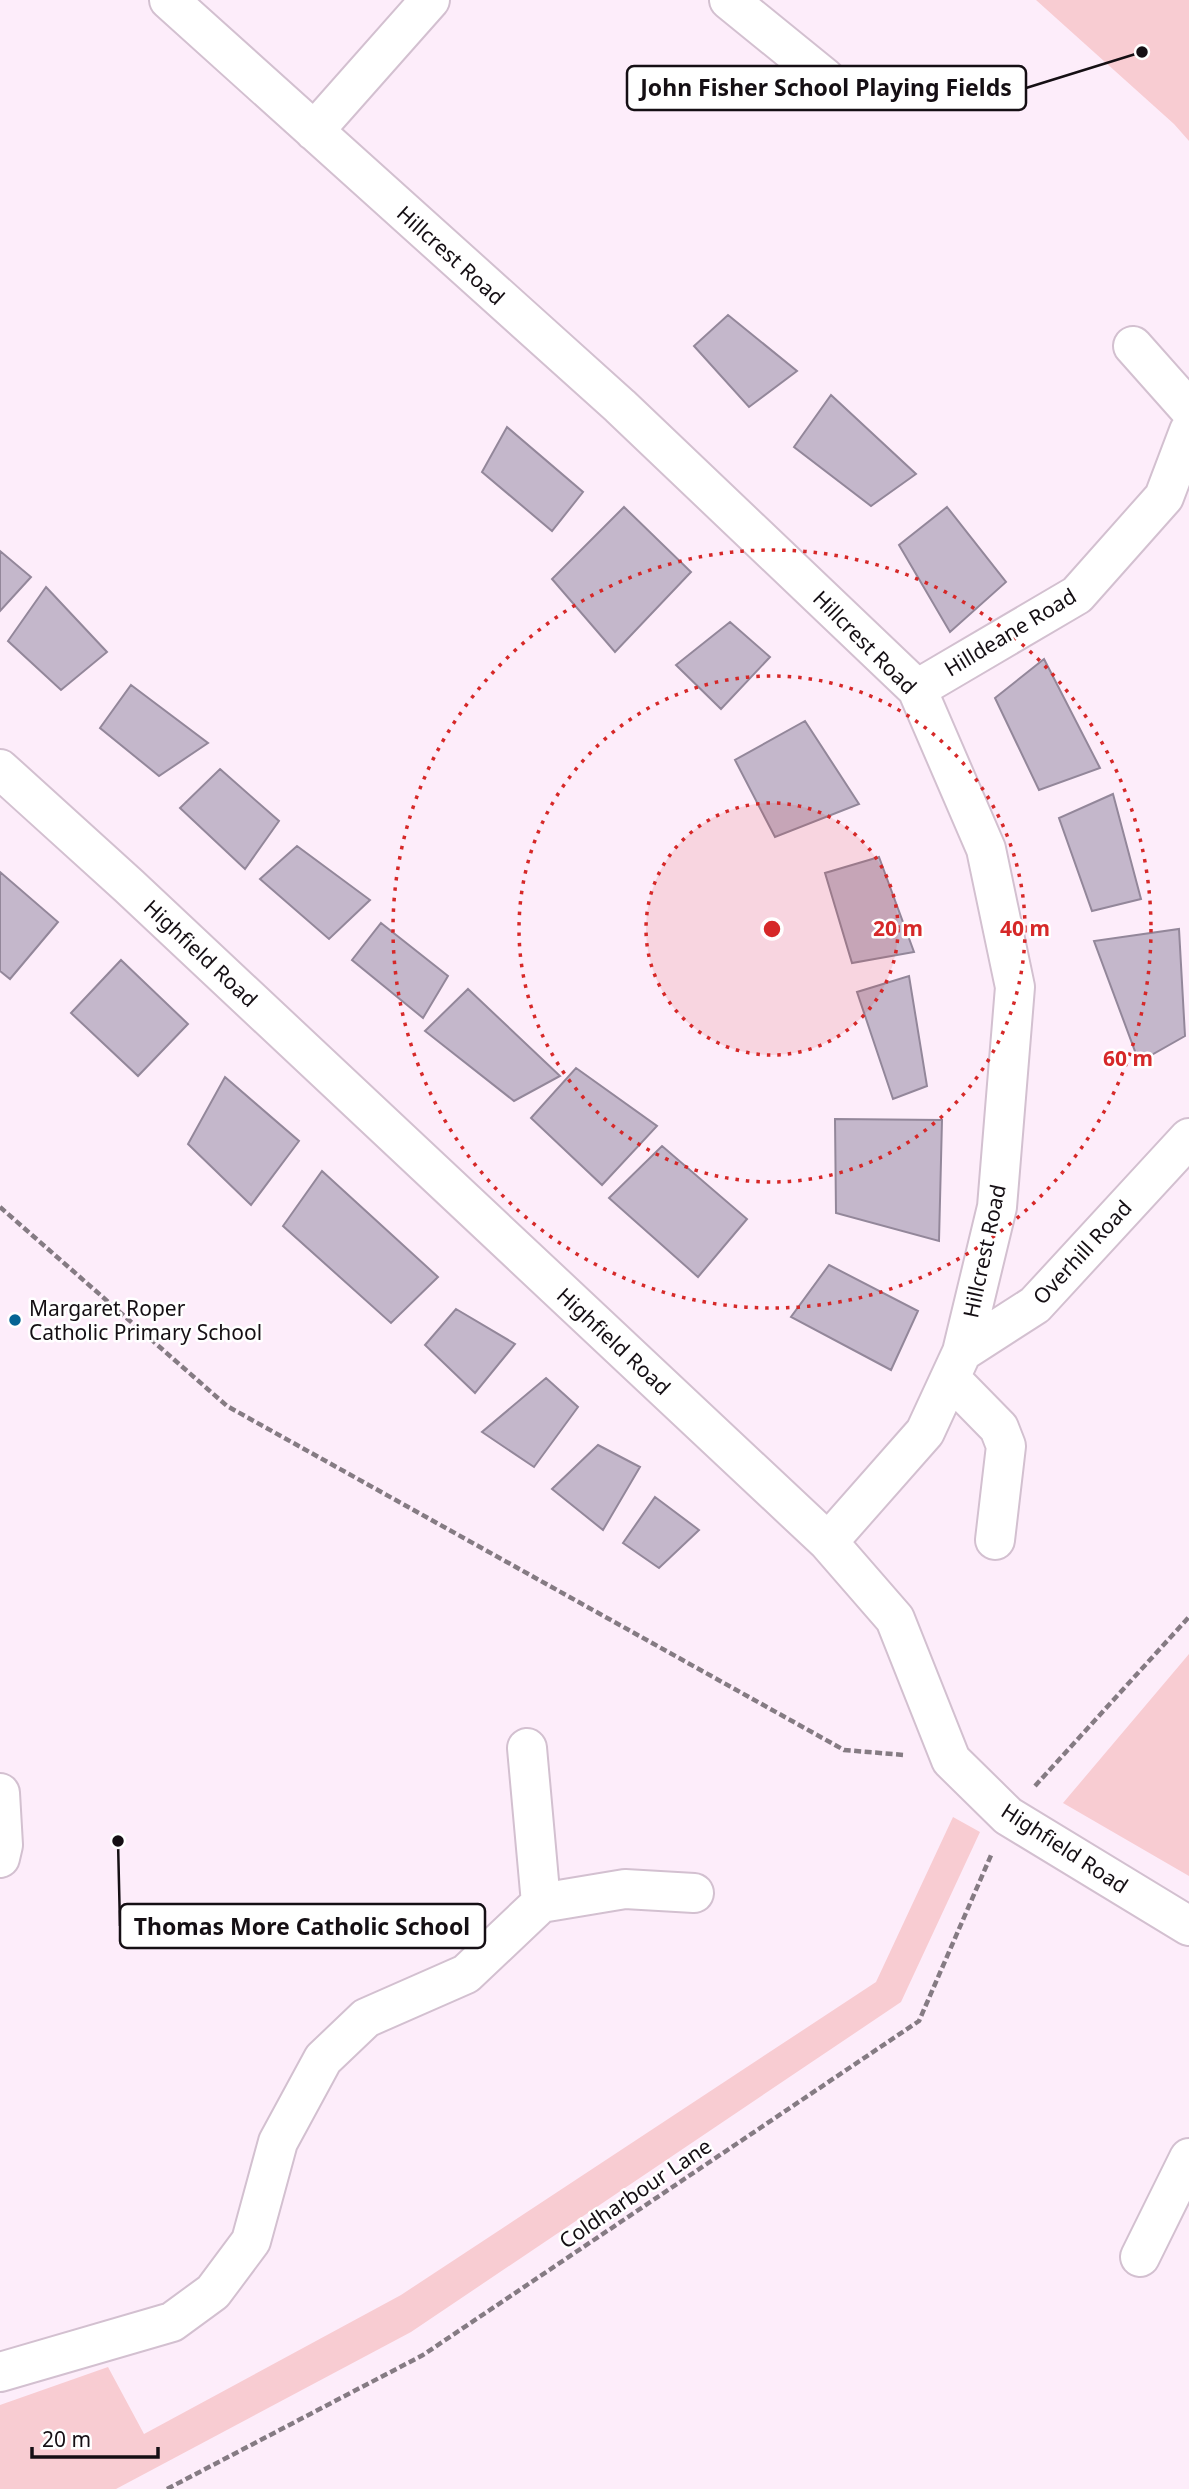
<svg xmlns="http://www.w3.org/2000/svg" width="1189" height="2489" font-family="'Noto Sans',sans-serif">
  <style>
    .green { fill: #f8ccd2 }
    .building { fill: #c4b7cb; stroke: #93879a; stroke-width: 2 }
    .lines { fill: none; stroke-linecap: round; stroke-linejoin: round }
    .minor-casing { stroke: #d3c0d0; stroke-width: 42 }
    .path { stroke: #857b83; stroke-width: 4.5; stroke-dasharray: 7 3.5; stroke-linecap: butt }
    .minor { stroke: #fff; stroke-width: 38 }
    .ring { fill: none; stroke: #d62828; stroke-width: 3.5; stroke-dasharray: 3.5 7 }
    .poi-dot { fill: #056494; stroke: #fff; stroke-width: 2.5 }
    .labels { text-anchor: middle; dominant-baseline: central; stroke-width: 5; stroke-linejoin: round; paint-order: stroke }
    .street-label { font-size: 21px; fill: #150f14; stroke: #fff }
    .poi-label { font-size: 21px; fill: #150f14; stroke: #fff; text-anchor: start }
    .centre { fill: #d62828; stroke: #fff; stroke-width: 3.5 }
    .ring-label { font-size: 21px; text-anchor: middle; font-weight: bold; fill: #d62828; stroke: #fff; stroke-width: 5; stroke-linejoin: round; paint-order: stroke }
    .leader { fill: none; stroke: #150f14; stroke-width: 2.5 }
    .callout-dot { fill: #150f14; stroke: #fff; stroke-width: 2.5 }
    .callout { fill: #fff; stroke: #150f14; stroke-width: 2.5 }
    .callout-label { font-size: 23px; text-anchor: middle; font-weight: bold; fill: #150f14 }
  </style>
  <rect width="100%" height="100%" fill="#fdedfa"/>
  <!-- green -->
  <path class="green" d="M1036,0H1189V141L1174,124Z
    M1189,1654V1876L1063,1803Z
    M953,1817L980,1832L901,2002L411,2332L116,2489H0V2405L108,2367L144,2434L401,2295L876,1982Z"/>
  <!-- building -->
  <path class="building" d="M728,315L797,371L749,407L694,346Z
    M831,395L916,474L871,506L794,447Z
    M507,427L583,492L552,531L482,472Z
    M624,507L691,572L615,652L552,579Z
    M947,507L1006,582L950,632L899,545Z
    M0,551L31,577L0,611Z
    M46,587L107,652L61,690L8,641Z
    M730,622L770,657L721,709L676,665Z
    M1044,659L1100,768L1039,790L995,698Z
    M131,685L208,743L159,776L100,728Z
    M805,721L859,804L775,837L735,760Z
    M220,769L279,821L245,869L180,808Z
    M1113,794L1141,899L1092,911L1059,818Z
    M297,846L370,900L329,939L260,879Z
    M879,857L914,952L852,963L825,873Z
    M0,872L58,922L10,979L0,971Z
    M381,923L448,976L423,1018L352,960Z
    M1179,929L1185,1036L1139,1062L1094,941Z
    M121,960L188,1024L138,1076L71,1013Z
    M909,976L927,1086L893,1099L857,992Z
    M468,989L560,1076L514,1101L425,1031Z
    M576,1068L657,1126L602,1185L531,1118Z
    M225,1077L299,1141L251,1205L188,1144Z
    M835,1119L942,1120L939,1241L836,1213Z
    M662,1146L747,1219L698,1277L609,1198Z
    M322,1171L438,1277L391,1323L283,1226Z
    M829,1265L918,1311L891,1370L791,1317Z
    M456,1309L515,1344L475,1393L425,1345Z
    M546,1378L578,1407L534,1467L482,1432Z
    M598,1445L640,1467L603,1530L552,1489Z
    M655,1497L699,1530L659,1568L623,1543Z"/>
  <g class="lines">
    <!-- minor casing -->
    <g class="minor-casing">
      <path id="minor" d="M169,0L620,406L917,689L986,849L1015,987L997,1207L962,1352L925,1432L828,1542
        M729,0L825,78
        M314,131L430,0
        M1133,346L1189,409
        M917,689L1077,595L1164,497L1189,431
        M0,769L129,886L828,1542L895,1619L951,1760L1008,1816L1189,1926
        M962,1352L1035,1305L1189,1138
        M950,1378L999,1428L1006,1446L995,1540
        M527,1748L541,1903
        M0,1793L3,1845L0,1858
        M541,1903L625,1889L694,1893
        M1140,2257L1189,2158
        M0,2372L172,2322L213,2292L251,2241L278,2142L323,2059L366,2018L466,1974L541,1903"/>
    </g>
    <!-- path -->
    <path class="path" d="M0,1207L227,1406L844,1750L904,1755
      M1035,1786L1189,1617
      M167,2489L423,2355L919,2021L992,1853"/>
    <!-- minor -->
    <use href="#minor" class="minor"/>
  </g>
  <!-- distance rings -->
  <circle cx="772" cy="929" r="126" fill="#d62828" fill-opacity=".12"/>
  <g class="ring">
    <circle cx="772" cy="929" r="126"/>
    <circle cx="772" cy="929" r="253"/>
    <circle cx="772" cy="929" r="379"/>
  </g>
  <!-- markers -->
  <circle class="poi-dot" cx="15" cy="1320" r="7"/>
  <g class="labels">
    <!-- street labels -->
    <g class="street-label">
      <text transform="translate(451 255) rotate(42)">Hillcrest Road</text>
      <text transform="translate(1010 632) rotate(-31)">Hilldeane Road</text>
      <text transform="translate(865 642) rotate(45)">Hillcrest Road</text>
      <text transform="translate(201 953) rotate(43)">Highfield Road</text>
      <text transform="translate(984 1251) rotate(-78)">Hillcrest Road</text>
      <text transform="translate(1082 1252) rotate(-47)">Overhill Road</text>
      <text transform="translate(614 1341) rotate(43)">Highfield Road</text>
      <text transform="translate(1065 1848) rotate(33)">Highfield Road</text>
      <text transform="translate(635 2193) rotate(-34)">Coldharbour Lane</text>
    </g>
    <!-- poi labels -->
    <g class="poi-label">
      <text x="29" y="1308">Margaret Roper<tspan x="29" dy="24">Catholic Primary School</tspan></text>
    </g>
  </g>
  <circle cx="772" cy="929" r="10" class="centre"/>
  <g class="ring-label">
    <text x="898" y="936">20 m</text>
    <text x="1025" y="936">40 m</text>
    <text x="1128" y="1066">60 m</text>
  </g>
  <!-- callouts -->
  <path class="leader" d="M1142 52L1026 88M118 1841L120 1926"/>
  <g class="callout-dot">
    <circle cx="1142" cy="52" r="7"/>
    <circle cx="118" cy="1841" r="7"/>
  </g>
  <g class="callout">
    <rect x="627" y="66" width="399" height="44" rx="7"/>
    <rect x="120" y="1904" width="365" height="44" rx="7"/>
  </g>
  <g class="callout-label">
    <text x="826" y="96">John Fisher School Playing Fields</text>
    <text x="302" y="1935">Thomas More Catholic School</text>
  </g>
  <!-- scale -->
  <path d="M32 2447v10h126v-10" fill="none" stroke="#150f14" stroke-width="3.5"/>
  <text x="42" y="2447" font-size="21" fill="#150f14" stroke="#ffffff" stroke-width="5" paint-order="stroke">20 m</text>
</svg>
